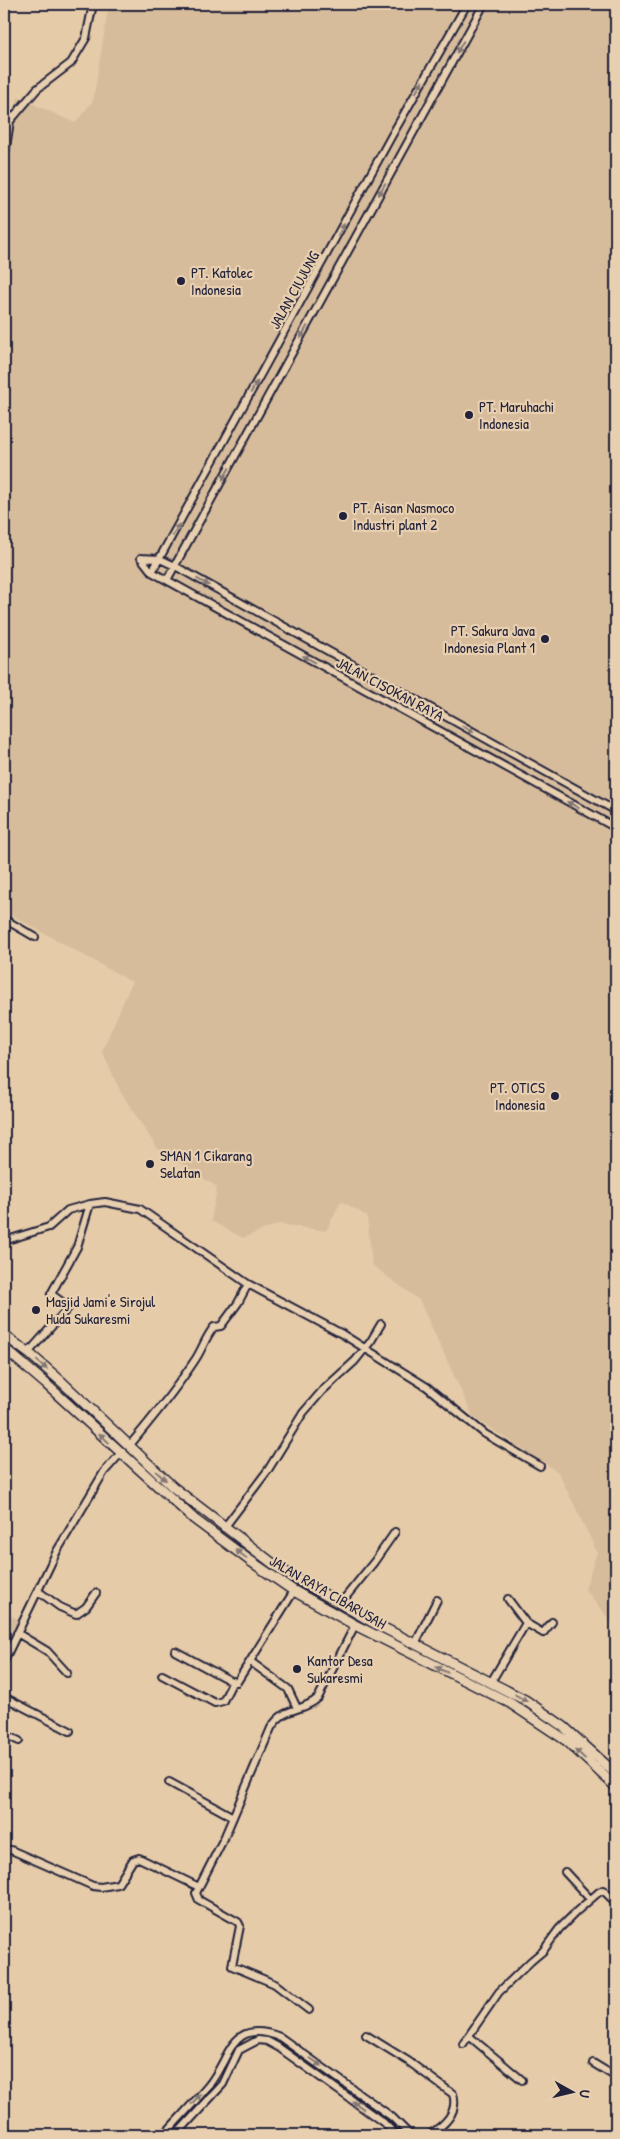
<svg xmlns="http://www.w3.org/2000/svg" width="620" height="2139" font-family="'Patrick Hand',sans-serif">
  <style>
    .built { fill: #d7bc9c }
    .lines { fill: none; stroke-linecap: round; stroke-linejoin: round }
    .street-casing { stroke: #22223b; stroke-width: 10 }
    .secondary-casing { stroke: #22223b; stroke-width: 12 }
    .street { stroke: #e7cfaf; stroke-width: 6 }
    .secondary { stroke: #e7cfaf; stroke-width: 9 }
    .oneway { fill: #847875 }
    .poi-dot { fill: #22223b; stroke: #e7cfaf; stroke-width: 2 }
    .labels { text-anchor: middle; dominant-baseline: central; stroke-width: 4.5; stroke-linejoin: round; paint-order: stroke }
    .poi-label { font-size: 15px; fill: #22223b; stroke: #e7cfaf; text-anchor: start }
    .street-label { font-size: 15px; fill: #22223b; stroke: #e7cfaf }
  </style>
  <rect width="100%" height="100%" fill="#e6cba9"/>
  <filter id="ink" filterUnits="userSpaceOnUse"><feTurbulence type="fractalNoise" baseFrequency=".02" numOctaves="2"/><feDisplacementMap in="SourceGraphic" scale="10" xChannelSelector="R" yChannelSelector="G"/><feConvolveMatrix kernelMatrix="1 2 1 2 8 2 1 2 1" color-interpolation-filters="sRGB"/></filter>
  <g filter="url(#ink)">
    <!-- built -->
    <path class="built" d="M109,4H616V1628L585,1589L597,1552L558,1472L473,1417L419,1300L372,1265L367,1216L341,1201L326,1231L279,1224L243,1238L211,1221L217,1187L157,1148L120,1091L102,1051L132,982L4,911V169L18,97L75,123L93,101Z
      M4,1615L21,1619L4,1666Z"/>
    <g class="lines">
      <!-- street casing -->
      <g class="street-casing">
        <path id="street" d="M615,4H616
          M4,161L10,121L37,89L71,63L86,38L93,4
          M141,558L152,572L616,828
          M141,558L160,559L175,566L616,811
          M152,572L392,135L467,4
          M167,580L484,4
          M4,919L35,937
          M4,1241L49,1227L68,1210L90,1204L105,1202L140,1209L248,1284L342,1334L427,1387L485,1434L540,1466
          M28,1353L69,1307L51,1294L77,1247L90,1204
          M129,1446C152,1419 175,1390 195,1360C202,1350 206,1336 214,1327L221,1326L238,1303L248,1284
          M224,1528L268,1470L303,1413L322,1391L355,1361L371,1341L381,1324
          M38,1591L60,1607L76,1614L86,1607L96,1593
          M508,1599L526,1623
          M340,1604L374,1562L395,1532
          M17,1633L47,1651L67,1673
          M415,1644L437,1600
          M175,1651L231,1681L237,1682L294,1591
          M4,1661L57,1551L104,1472L120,1454
          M251,1662L288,1689L297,1708
          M162,1675L215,1703L223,1701L233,1681
          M491,1682L526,1623L543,1633L552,1622
          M4,1697L70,1731
          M4,1734L19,1741
          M169,1782L233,1817
          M4,1850H11L93,1886L101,1887L118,1884L133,1860L139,1858L199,1887
          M565,1872L590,1899
          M309,2010L275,1984L232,1966L240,1926L238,1922L199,1900L196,1893L225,1836L271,1728C285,1705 302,1713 318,1698L355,1625
          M366,2035L408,2061L453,2094C459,2113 443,2126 429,2135
          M469,2036L522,2080
          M463,2044L499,1992L531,1961L543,1951L559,1929L577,1911L599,1892L603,1890L616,1903
          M593,2063L616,2077
          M164,2135C178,2119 194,2103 208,2086C232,2057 229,2018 280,2037L392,2117L410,2135
          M176,2135L223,2084L239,2050L258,2040L267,2041L278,2047L384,2123L396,2135"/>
      </g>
      <!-- secondary casing -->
      <g class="secondary-casing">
        <path id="secondary" d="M4,1335L31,1355L62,1382L173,1487L280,1569L376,1624L525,1700L564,1727L616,1774
          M4,1348L46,1384L194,1519L249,1560L294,1591L355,1625L510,1703L567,1741L616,1787"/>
      </g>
      <!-- street -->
      <use href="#street" class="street"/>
      <!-- secondary -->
      <use href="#secondary" class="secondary"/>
    </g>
    <!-- one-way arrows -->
    <defs><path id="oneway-solid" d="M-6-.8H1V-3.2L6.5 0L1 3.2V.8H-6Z" transform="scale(1.25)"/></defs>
    <g class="oneway">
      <use href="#oneway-solid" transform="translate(460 47) rotate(119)"/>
      <use href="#oneway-solid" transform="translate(419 87) rotate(-60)"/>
      <use href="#oneway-solid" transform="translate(382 189) rotate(119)"/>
      <use href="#oneway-solid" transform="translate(341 230) rotate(-62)"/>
      <use href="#oneway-solid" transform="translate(304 332) rotate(119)"/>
      <use href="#oneway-solid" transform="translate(254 387) rotate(-61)"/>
      <use href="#oneway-solid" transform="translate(226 474) rotate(119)"/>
      <use href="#oneway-solid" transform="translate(176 530) rotate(-61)"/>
      <use href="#oneway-solid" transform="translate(203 582) rotate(29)"/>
      <use href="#oneway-solid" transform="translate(309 659) rotate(-152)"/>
      <use href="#oneway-solid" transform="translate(468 729) rotate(29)"/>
      <use href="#oneway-solid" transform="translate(573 805) rotate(-151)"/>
      <use href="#oneway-solid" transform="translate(42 1365) rotate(41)"/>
      <use href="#oneway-solid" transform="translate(104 1438) rotate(-137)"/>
      <use href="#oneway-solid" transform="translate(161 1476) rotate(41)"/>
      <use href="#oneway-solid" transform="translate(241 1554) rotate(-143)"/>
      <use href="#oneway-solid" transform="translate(442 1670) rotate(-155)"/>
      <use href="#oneway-solid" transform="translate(521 1698) rotate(30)"/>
      <use href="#oneway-solid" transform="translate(580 1754) rotate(-137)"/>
      <use href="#oneway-solid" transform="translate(316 2062) rotate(35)"/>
      <use href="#oneway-solid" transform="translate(196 2099) rotate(-48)"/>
      <use href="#oneway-solid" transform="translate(358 2105) rotate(-144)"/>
    </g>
  </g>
  <!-- markers -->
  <g class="poi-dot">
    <circle cx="181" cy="281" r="5"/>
    <circle cx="469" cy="415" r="5"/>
    <circle cx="343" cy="516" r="5"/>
    <circle cx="545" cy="639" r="5"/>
    <circle cx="555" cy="1096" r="5"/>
    <circle cx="150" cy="1164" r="5"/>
    <circle cx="36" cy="1310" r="5"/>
    <circle cx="297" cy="1669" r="5"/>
  </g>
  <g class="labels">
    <!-- poi labels -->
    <g class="poi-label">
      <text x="191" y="272">PT. Katolec<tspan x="191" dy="17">Indonesia</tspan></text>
      <text x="479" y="406">PT. Maruhachi<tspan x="479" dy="17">Indonesia</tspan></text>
      <text x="353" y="507">PT. Aisan Nasmoco<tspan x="353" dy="17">Industri plant 2</tspan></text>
      <text x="535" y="630" text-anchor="end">PT. Sakura Java<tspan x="535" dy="17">Indonesia Plant 1</tspan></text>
      <text x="545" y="1087" text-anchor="end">PT. OTICS<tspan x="545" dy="17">Indonesia</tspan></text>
      <text x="160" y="1155">SMAN 1 Cikarang<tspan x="160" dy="17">Selatan</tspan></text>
      <text x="46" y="1301">Masjid Jami'e Sirojul<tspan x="46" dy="17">Huda Sukaresmi</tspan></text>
      <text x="307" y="1660">Kantor Desa<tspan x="307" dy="17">Sukaresmi</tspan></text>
    </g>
    <!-- street labels -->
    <g class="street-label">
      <text transform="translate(294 290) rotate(-61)">JALAN CIUJUNG</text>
      <text transform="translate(390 689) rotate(28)">JALAN CISOKAN RAYA</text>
      <text transform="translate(328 1592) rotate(30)">JALAN RAYA CIBARUSAH</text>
    </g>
  </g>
  <!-- margin -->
  <rect width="620" height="2139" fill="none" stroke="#e7cfaf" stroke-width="20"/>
  <rect x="10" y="10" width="600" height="2119" fill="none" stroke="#22223b" stroke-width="2" filter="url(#ink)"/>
  <!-- north arrow -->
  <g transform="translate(572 2092) rotate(98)" stroke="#e7cfaf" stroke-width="4" paint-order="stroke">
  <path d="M0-4L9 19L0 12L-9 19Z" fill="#22223b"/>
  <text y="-8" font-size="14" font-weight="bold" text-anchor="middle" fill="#22223b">U</text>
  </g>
</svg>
